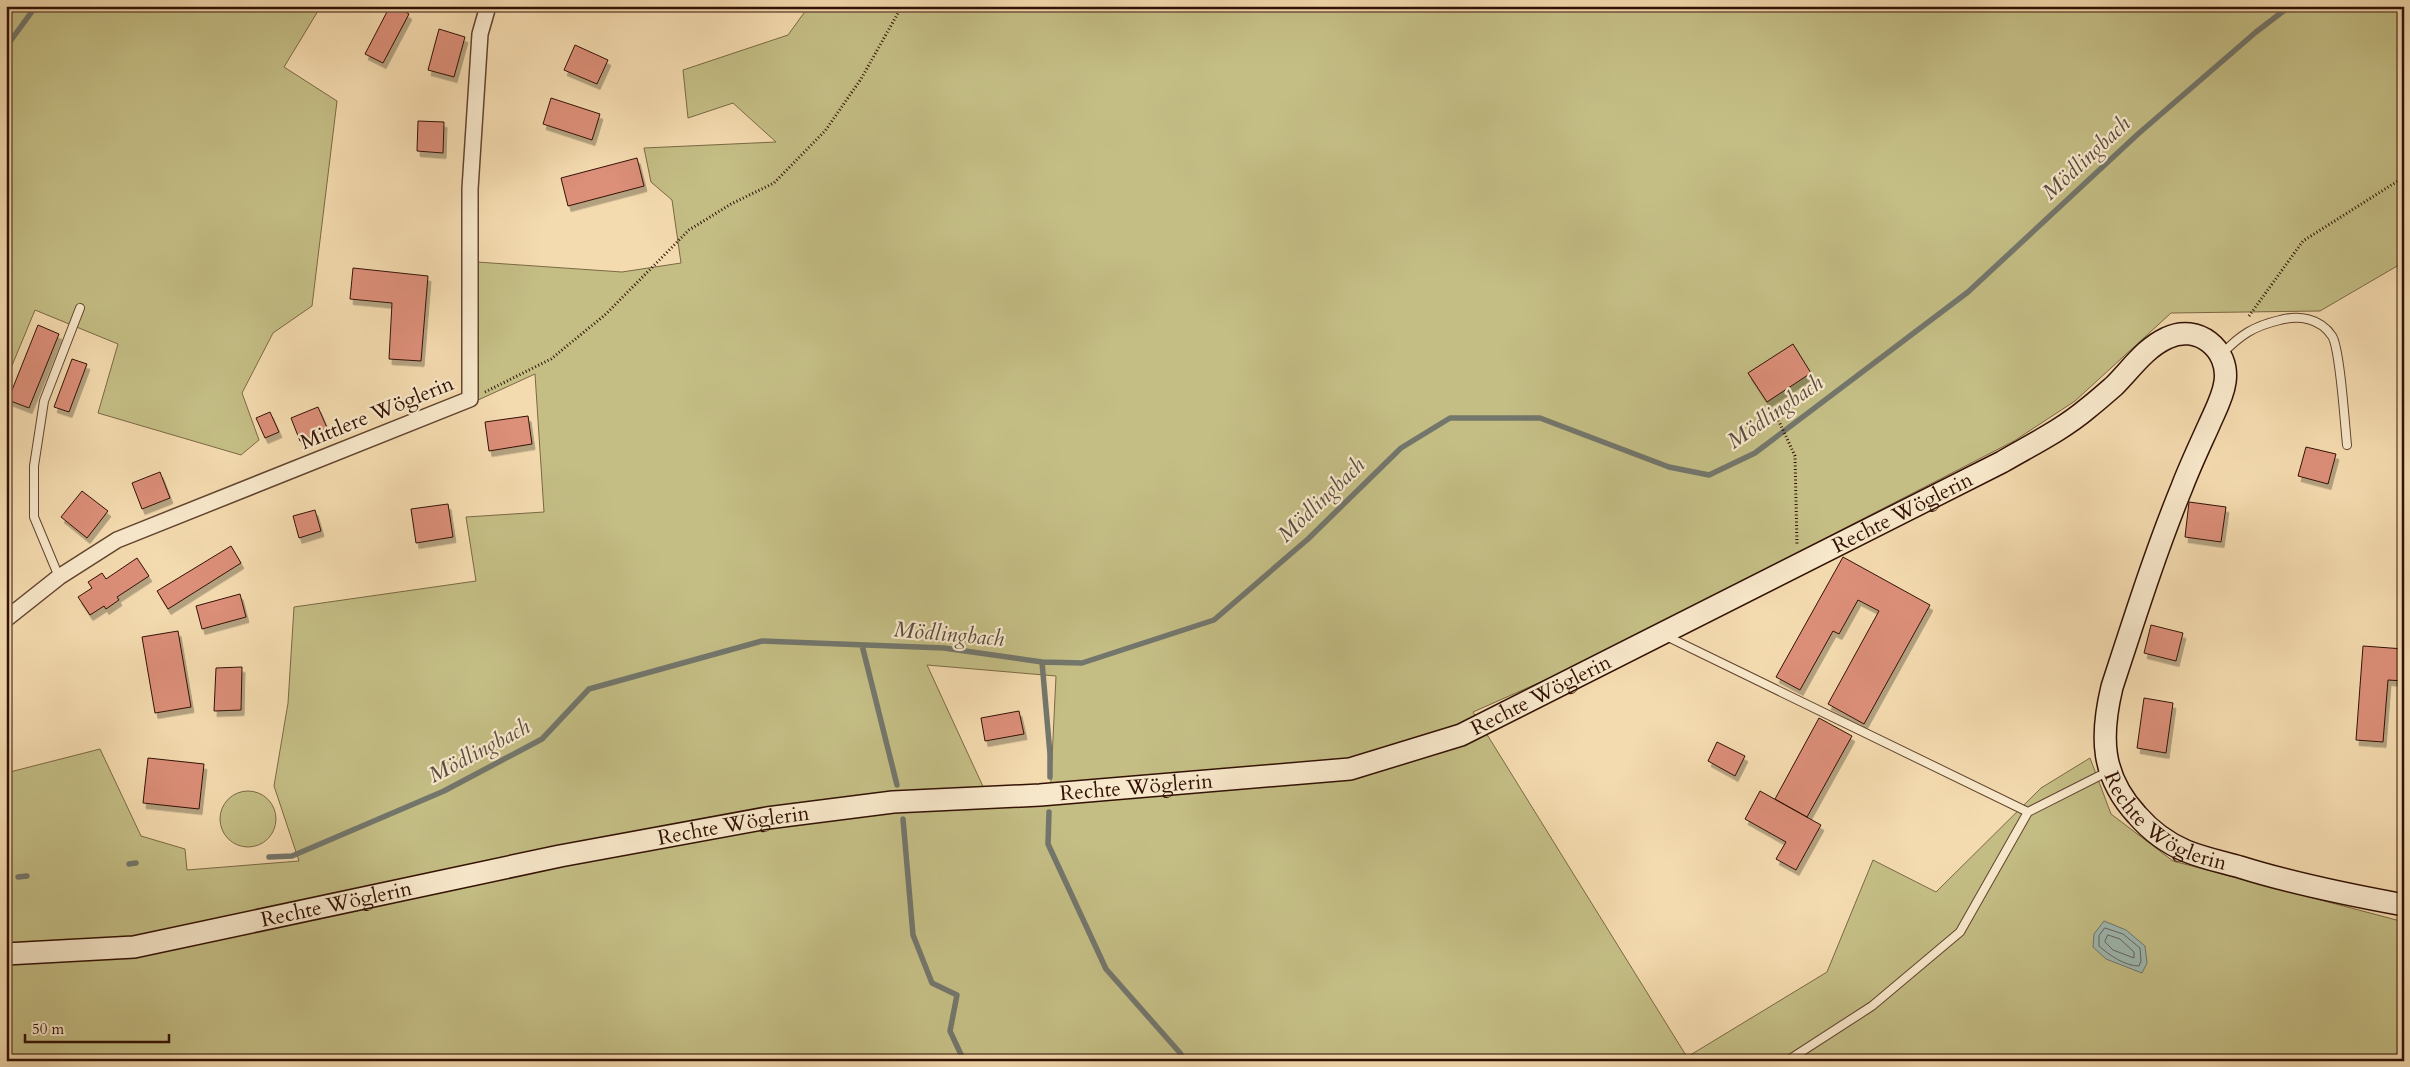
<svg xmlns="http://www.w3.org/2000/svg" width="2410" height="1067" font-family="Cardo,serif">
  <style>
    .green { fill: #c4be85; stroke: #7b6844; fill-rule: evenodd }
    .water { fill: #9eb9b2; stroke: #73766c }
    .lines { fill: none; stroke-linecap: round; stroke-linejoin: round }
    .shore { stroke: #68655b; stroke-width: 1 }
    .stream { stroke: #73766c; stroke-width: 5.5 }
    .building { fill: #dc8f79; stroke: #321104; filter: url(#shadow) }
    .lane-casing { stroke: #62442f; stroke-width: 10 }
    .street-casing { stroke: #62442f; stroke-width: 18 }
    .secondary-casing { stroke: #321104; stroke-width: 24 }
    .path { stroke: #321104; stroke-width: 3; stroke-dasharray: 1 2.5; stroke-linecap: butt }
    .lane { stroke: #f8e8cb; stroke-width: 8 }
    .street { stroke: #f8e8cb; stroke-width: 15 }
    .secondary { stroke: #f8e8cb; stroke-width: 21 }
    .labels { text-anchor: middle; dominant-baseline: central; stroke-width: 4.5; stroke-linejoin: round; paint-order: stroke }
    .street-label { font-size: 21px; fill: #321104; stroke: #f8e8cb }
    .water-label { font-size: 22px; font-style: italic; fill: #584c41; stroke: #f8e8cb }
  </style>
  <defs>
    <filter id="shadow"><feDropShadow dx="3" dy="5.5" stdDeviation="0" flood-color="#0004"/></filter>
  </defs>
  <rect width="100%" height="100%" fill="#f4dbaf"/>
  <filter id="stains"><feTurbulence type="fractalNoise" baseFrequency=".004" numOctaves="4"/><feColorMatrix values="0 0 0 0 .2 0 0 0 0 .09 0 0 0 0 .02 0 0 0 .5 -.17"/></filter>
  <radialGradient id="worn" r=".72"><stop offset=".6" stop-color="#630" stop-opacity="0"/><stop offset="1" stop-color="#630" stop-opacity=".3"/></radialGradient>
  <!-- green -->
  <path class="green" d="M6,6H321L284,67L337,101L312,306L273,333L242,393L259,440L241,455L98,413L118,344L35,310L6,380Z
    M809,6H2404V262L2320,311L2171,313L2075,401L2014,441L1579,665L1473,712L1687,1057L1827,972L1873,860L1936,892L2041,788L2090,758L2111,814L2173,861L2404,922V1061H6V773L100,749L141,836L185,849L187,870L299,861L274,786L288,703L294,607L476,581L466,517L544,512L535,374L476,401L477,262L622,272L681,263L672,200L651,182L644,148L776,142L733,103L688,118L683,70L788,35ZM927,665L1056,676L1050,801L992,806Z
    M220 819a28 28 0 1 1 56 0a28 28 0 1 1-56 0Z"/>
  <!-- water -->
  <path class="water" d="M2104,921L2126,930L2145,946L2147,963L2142,973L2106,959L2093,947L2094,934Z"/>
  <g class="lines">
    <!-- shore -->
    <path class="shore" d="M2105,928L2123,934L2140,948L2141,961L2139,966C2125,966 2109,955 2099,946V936Z
      M2108,935L2120,939L2134,952V958L2113,950L2105,942Z"/>
    <!-- stream -->
    <path class="stream" d="M6,47L36,6
      M862,645L897,785
      M1042,662L1050,754V777
      M1049,812L1048,844L1106,969L1181,1054L1183,1061
      M903,819L913,935L932,983L957,995L950,1031L964,1061
      M269,857L292,856L444,791L542,739L589,689L762,641L944,648L1042,662L1082,663L1214,620L1308,539L1401,448L1450,418H1540L1669,467L1709,475L1755,453L1968,292L2138,134L2256,32L2290,6
      M129,864L136,863
      M18,877L27,876"/>
  </g>
  <!-- building -->
  <path class="building" d="M390,6H395L409,14L383,63L365,54Z
    M439,29L465,37L454,77L428,70Z
    M575,45L608,60L597,84L564,70Z
    M551,98L600,114L592,140L543,124Z
    M418,121L444,122L443,153L417,151Z
    M637,158L644,186L568,206L561,178Z
    M353,268L428,276L421,361L389,359L392,303L350,299Z
    M38,325L59,334L29,408L8,400Z
    M1793,344L1811,373L1767,402L1748,373Z
    M72,359L87,364L69,412L54,407Z
    M318,407L328,430L300,441L291,418Z
    M270,412L279,432L265,438L256,418Z
    M528,416L532,444L489,451L485,422Z
    M2306,447L2336,454L2328,484L2298,476Z
    M160,472L170,498L142,509L132,483Z
    M82,491L108,511L87,538L61,517Z
    M2189,502L2226,507L2221,542L2185,537Z
    M448,504L453,537L416,543L411,509Z
    M315,510L321,531L299,538L293,516Z
    M231,546L241,563L168,609L157,591Z
    M1843,557L1930,605L1864,724L1828,704L1879,611L1858,600L1839,634L1833,631L1800,690L1776,677Z
    M137,558L149,576L117,597L119,600L106,609L104,606L90,615L78,597L92,588L88,582L102,573L106,579Z
    M240,594L246,617L202,629L196,606Z
    M2151,625L2183,633L2176,661L2144,653Z
    M178,631L191,707L155,713L142,637Z
    M2363,646L2404,649V681L2388,680L2383,742L2356,740Z
    M242,667L241,710L214,711L216,668Z
    M2144,698L2173,703L2166,753L2137,748Z
    M1019,711L1024,734L985,741L981,718Z
    M1819,718L1852,736L1807,817L1775,799Z
    M1717,742L1745,756L1735,776L1708,761Z
    M148,758L204,764L199,809L143,803Z
    M1760,791L1821,825L1796,870L1776,859L1786,842L1745,819Z"/>
  <g class="lines">
    <!-- lane casing -->
    <g class="lane-casing">
      <path id="lane" d="M2222,354C2240,335 2254,326 2280,320C2299,315 2320,318 2332,336C2340,348 2345,426 2347,445
        M59,577L34,517V466L44,401L80,308
        M1666,636L2028,812
        M1787,1061L1872,1006L1960,932L2028,812L2109,771"/>
    </g>
    <!-- street casing -->
    <g class="street-casing">
      <path id="street" d="M6,619L59,577L117,540L470,399V189L480,34L488,6"/>
    </g>
    <!-- secondary casing -->
    <g class="secondary-casing">
      <g id="secondary">
        <path id="s1" d="M6,954L134,947L560,856L767,818L893,802L1040,795L1350,769L1461,735L2002,462C2031,445 2062,430 2088,408C2097,401 2106,393 2114,386C2131,369 2145,348 2167,338C2197,323 2230,349 2225,382C2223,397 2215,411 2209,425C2200,445 2190,466 2182,487C2155,553 2134,620 2112,687C2100,737 2101,776 2137,815C2150,830 2167,843 2186,851C2203,858 2222,862 2240,867C2294,884 2349,895 2404,905"/>
      </g>
    </g>
    <!-- path -->
    <path class="path" d="M2249,316L2303,241L2404,177
      M485,392L551,359L606,314L689,230L731,204L774,183L825,131L861,79L902,6
      M1777,417L1795,456L1797,545"/>
    <!-- lane -->
    <use href="#lane" class="lane"/>
    <!-- street -->
    <use href="#street" class="street"/>
    <!-- secondary -->
    <use href="#secondary" class="secondary"/>
  </g>
  <g class="labels">
    <!-- street labels -->
    <g class="street-label">
      <text transform="translate(377 413) rotate(-22)">Mittlere Wöglerin</text>
      <text stroke="none"><textPath href="#s1" startOffset="1970">Rechte Wöglerin</textPath></text>
      <text stroke="none"><textPath href="#s1" startOffset="1565">Rechte Wöglerin</textPath></text>
      <text stroke="none"><textPath href="#s1" startOffset="1145">Rechte Wöglerin</textPath></text>
      <text stroke="none"><textPath href="#s1" startOffset="2868">Rechte Wöglerin</textPath></text>
      <text stroke="none"><textPath href="#s1" startOffset="740">Rechte Wöglerin</textPath></text>
      <text stroke="none"><textPath href="#s1" startOffset="335">Rechte Wöglerin</textPath></text>
    </g>
    <!-- water labels -->
    <g class="water-label">
      <text transform="translate(2086 158) rotate(-43)">Mödlingbach</text>
      <text transform="translate(1775 412) rotate(-35)">Mödlingbach</text>
      <text transform="translate(1321 500) rotate(-44)">Mödlingbach</text>
      <text transform="translate(949 634) rotate(5)">Mödlingbach</text>
      <text transform="translate(479 751) rotate(-28)">Mödlingbach</text>
    </g>
  </g>
  <!-- margin -->
  <rect width="2410" height="1067" fill="none" stroke="#f4dbaf" stroke-width="25"/>
  <rect x="8" y="8" width="2395" height="1052" fill="none" stroke="#321104" stroke-width="2.5"/>
  <rect x="12" y="12" width="2385" height="1042" fill="none" stroke="#321104"/>
  <!-- scale -->
  <path d="M25 1034v8h144v-8" fill="none" stroke="#321104" stroke-width="2.5"/>
  <text x="32" y="1034" font-size="15" fill="#321104" stroke="#f8e8cb" stroke-width="4" paint-order="stroke">50 m</text>
  <rect width="100%" height="100%" filter="url(#stains)"/>
  <rect width="100%" height="100%" fill="url(#worn)"/>
</svg>
